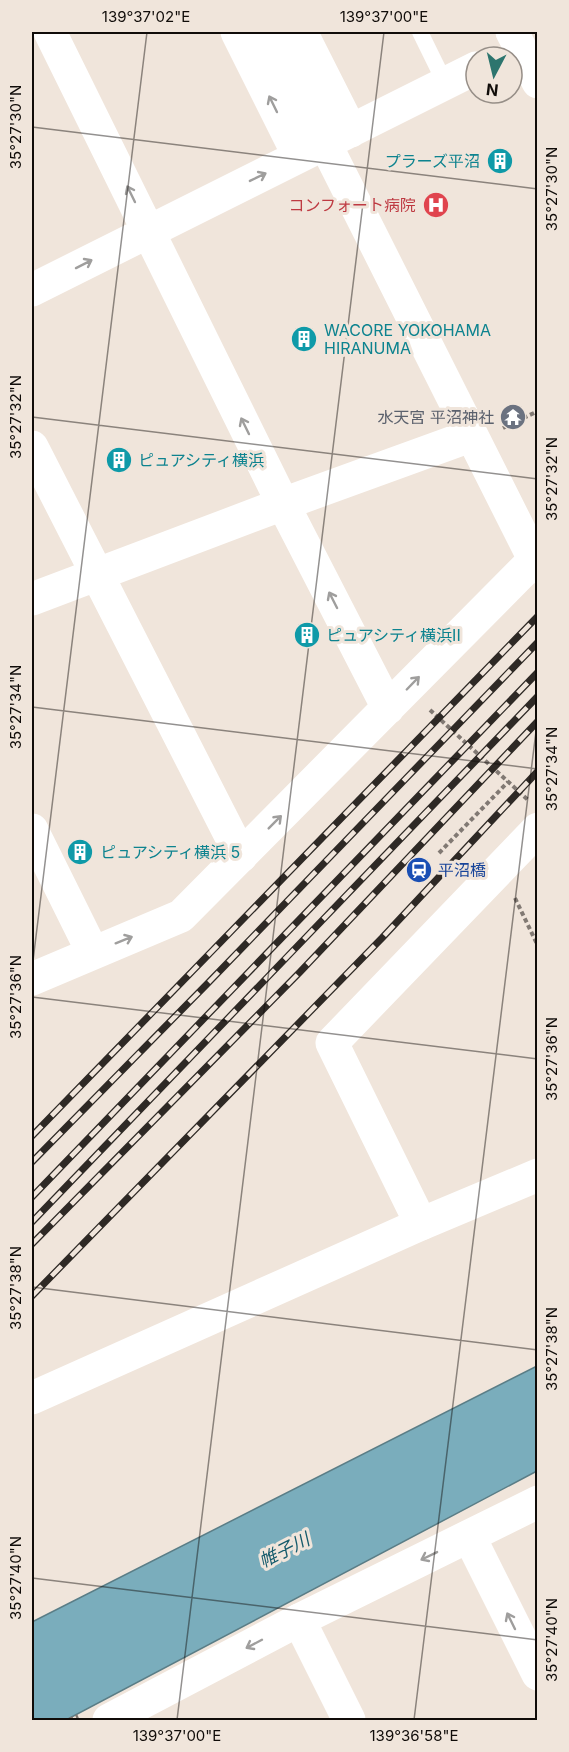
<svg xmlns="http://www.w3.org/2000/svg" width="569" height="1752" font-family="Inter,'Noto Sans JP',sans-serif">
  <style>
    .water { fill: #7aadbc; stroke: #5a7d86; stroke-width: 1.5 }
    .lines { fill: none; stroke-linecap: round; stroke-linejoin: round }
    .path { stroke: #817973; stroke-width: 4; stroke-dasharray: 4.5 3; stroke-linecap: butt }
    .service { stroke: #fff; stroke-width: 16 }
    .minor { stroke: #fff; stroke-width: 33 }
    .tertiary { stroke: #fff; stroke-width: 33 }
    .rail-casing { stroke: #2e2925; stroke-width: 7 }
    .rail { stroke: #f0e5db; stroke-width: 4.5; stroke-dasharray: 14; stroke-linecap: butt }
    .oneway { stroke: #9f9e9d }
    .ticks { fill: none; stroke: #100c09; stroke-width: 1.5; stroke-opacity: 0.45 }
    .labels { text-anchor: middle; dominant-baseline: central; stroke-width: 6; stroke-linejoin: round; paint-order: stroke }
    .culture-label { font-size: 16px; fill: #0d838f; stroke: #f0e5db; text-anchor: start }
    .health-label { font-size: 16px; fill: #be3a42; stroke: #f0e5db; text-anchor: end }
    .worship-label { font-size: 16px; fill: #5b616d; stroke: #f0e5db; text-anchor: end }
    .transit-label { font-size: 16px; fill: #164399; stroke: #f0e5db; text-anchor: start }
    .water-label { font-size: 18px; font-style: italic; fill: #165b6c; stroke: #f0e5db }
    .neatline { fill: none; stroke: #100c09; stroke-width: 2 }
    .ticks-label { font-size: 15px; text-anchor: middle; fill: #100c09 }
  </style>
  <rect width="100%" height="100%" fill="#f0e5db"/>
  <!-- water -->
  <path class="water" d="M537,1366V1471L66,1720H32V1622Z"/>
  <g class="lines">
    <!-- path -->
    <path class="path" d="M503,428L538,411
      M430,710L528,800
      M439,853L508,782
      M515,898L538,946
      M69,1720L78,1716"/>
    <!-- service -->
    <path class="service" d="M420,32L445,83"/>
    <!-- minor -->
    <path class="minor" d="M50,32L283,504L388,708
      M237,32L299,156
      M301,32L351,131
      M512,32L538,82
      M32,290L476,68
      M32,830L93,953
      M32,979L181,916L538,556
      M421,1224L332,1043L538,829
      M469,1536L538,1674
      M109,1720L299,1620L538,1502"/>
    <!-- tertiary -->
    <path class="tertiary" d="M269,32L538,567
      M32,447L241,856
      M32,599L283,504L462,439
      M32,1398L421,1224L538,1175
      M299,1620L349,1720"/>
    <!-- rail casing -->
    <g class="rail-casing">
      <path id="rail" d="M32,1136L538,616
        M32,1162L209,982L538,642
        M32,1197L538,672
        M32,1222L538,696
        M32,1244L300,972L538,721
        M32,1296L382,938L538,771"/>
    </g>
    <!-- rail -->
    <use href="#rail" class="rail"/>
  </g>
  <!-- one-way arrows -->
  <defs><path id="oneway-shaft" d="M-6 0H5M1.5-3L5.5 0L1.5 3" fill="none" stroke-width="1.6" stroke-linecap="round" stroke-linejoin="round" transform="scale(1.5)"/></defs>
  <g class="oneway">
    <use href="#oneway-shaft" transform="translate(273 104) rotate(-116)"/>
    <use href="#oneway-shaft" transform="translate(258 177) rotate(-26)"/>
    <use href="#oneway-shaft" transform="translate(131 194) rotate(-116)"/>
    <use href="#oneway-shaft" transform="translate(84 264) rotate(-27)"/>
    <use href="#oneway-shaft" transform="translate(245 426) rotate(-116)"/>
    <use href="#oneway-shaft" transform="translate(333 600) rotate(-117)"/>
    <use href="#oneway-shaft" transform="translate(413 683) rotate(-46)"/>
    <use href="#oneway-shaft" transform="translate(275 822) rotate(-45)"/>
    <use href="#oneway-shaft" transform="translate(124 940) rotate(-22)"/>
    <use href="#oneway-shaft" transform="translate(429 1556) rotate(154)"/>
    <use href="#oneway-shaft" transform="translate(511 1621) rotate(-116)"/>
    <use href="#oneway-shaft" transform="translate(254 1644) rotate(152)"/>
  </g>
  <!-- ticks -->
  <path class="ticks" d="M32,127L538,189M32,417L538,479M32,707L538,769M32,969L147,32M32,997L538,1059M32,1287L538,1350M32,1578L538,1640M177,1720L384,32M414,1720L538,715"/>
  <!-- icons -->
  <defs>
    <g id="building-disc" transform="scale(1.35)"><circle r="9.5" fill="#0f9aa8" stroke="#f0e5db"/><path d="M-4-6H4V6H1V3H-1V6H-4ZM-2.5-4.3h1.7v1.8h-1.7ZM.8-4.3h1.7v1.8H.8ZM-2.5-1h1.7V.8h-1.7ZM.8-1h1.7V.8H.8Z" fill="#fff"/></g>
    <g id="hospital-disc" transform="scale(1.35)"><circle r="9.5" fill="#e0444e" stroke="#f0e5db"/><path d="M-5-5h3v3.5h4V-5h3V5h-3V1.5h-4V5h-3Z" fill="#fff"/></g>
    <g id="temple-disc" transform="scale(1.35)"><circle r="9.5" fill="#6b7280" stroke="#f0e5db"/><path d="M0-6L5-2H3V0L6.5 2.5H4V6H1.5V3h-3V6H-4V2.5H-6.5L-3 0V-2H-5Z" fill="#fff"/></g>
    <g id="station-disc" transform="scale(1.35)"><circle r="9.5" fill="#1a4fb4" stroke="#f0e5db"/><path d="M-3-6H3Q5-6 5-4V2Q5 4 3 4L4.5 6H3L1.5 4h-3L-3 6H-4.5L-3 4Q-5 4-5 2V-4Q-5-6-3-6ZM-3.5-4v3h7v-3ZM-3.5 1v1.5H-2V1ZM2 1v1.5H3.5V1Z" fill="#fff"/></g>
  </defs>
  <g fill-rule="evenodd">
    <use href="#building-disc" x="500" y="161"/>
    <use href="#hospital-disc" x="436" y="205"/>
    <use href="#building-disc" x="304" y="339"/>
    <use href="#temple-disc" x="513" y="417"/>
    <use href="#building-disc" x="119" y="460"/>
    <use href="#building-disc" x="307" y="635"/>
    <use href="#building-disc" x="80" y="852"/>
    <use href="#station-disc" x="419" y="870"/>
  </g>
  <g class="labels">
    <!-- culture labels -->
    <g class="culture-label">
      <text x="480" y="161" text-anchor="end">プラーズ平沼</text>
      <text x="324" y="330">WACORE YOKOHAMA<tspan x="324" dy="18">HIRANUMA</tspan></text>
      <text x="138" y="460">ピュアシティ横浜</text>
      <text x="326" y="635">ピュアシティ横浜II</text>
      <text x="100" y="852">ピュアシティ横浜 5</text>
    </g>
    <!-- health labels -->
    <g class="health-label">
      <text x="416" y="205">コンフォート病院</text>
    </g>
    <!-- worship labels -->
    <g class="worship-label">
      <text x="494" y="417">水天宮 平沼神社</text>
    </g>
    <!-- transit labels -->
    <g class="transit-label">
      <text x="438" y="870">平沼橋</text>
    </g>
    <!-- water labels -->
    <g class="water-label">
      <text transform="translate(284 1550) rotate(-27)">帷子川</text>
    </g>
  </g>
  <!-- border -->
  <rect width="569" height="1752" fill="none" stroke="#f0e5db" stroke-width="66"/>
  <!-- north arrow -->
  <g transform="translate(494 75) rotate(187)"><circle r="28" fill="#f0e5db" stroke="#968e87" stroke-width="1.5"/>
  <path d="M0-4.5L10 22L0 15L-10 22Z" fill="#2d756e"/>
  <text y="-9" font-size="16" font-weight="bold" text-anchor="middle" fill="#100c09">N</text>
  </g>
  <rect x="33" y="33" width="503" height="1686" class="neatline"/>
  <g class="ticks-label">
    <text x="146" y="22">139°37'02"E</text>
    <text x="384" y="22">139°37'00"E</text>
    <text transform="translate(16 127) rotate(-90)" y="5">35°27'30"N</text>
    <text transform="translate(552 189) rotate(-90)" y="5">35°27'30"N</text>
    <text transform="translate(16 417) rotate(-90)" y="5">35°27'32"N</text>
    <text transform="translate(552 479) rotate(-90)" y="5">35°27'32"N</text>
    <text transform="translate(16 707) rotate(-90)" y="5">35°27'34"N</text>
    <text transform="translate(552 769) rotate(-90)" y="5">35°27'34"N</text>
    <text transform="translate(16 997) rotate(-90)" y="5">35°27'36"N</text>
    <text transform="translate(552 1059) rotate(-90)" y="5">35°27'36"N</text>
    <text transform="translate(16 1288) rotate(-90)" y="5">35°27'38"N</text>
    <text transform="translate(552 1349) rotate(-90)" y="5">35°27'38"N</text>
    <text transform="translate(16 1578) rotate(-90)" y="5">35°27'40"N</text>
    <text transform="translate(552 1640) rotate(-90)" y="5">35°27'40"N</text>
    <text x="177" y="1741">139°37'00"E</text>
    <text x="414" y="1741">139°36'58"E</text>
  </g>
</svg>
